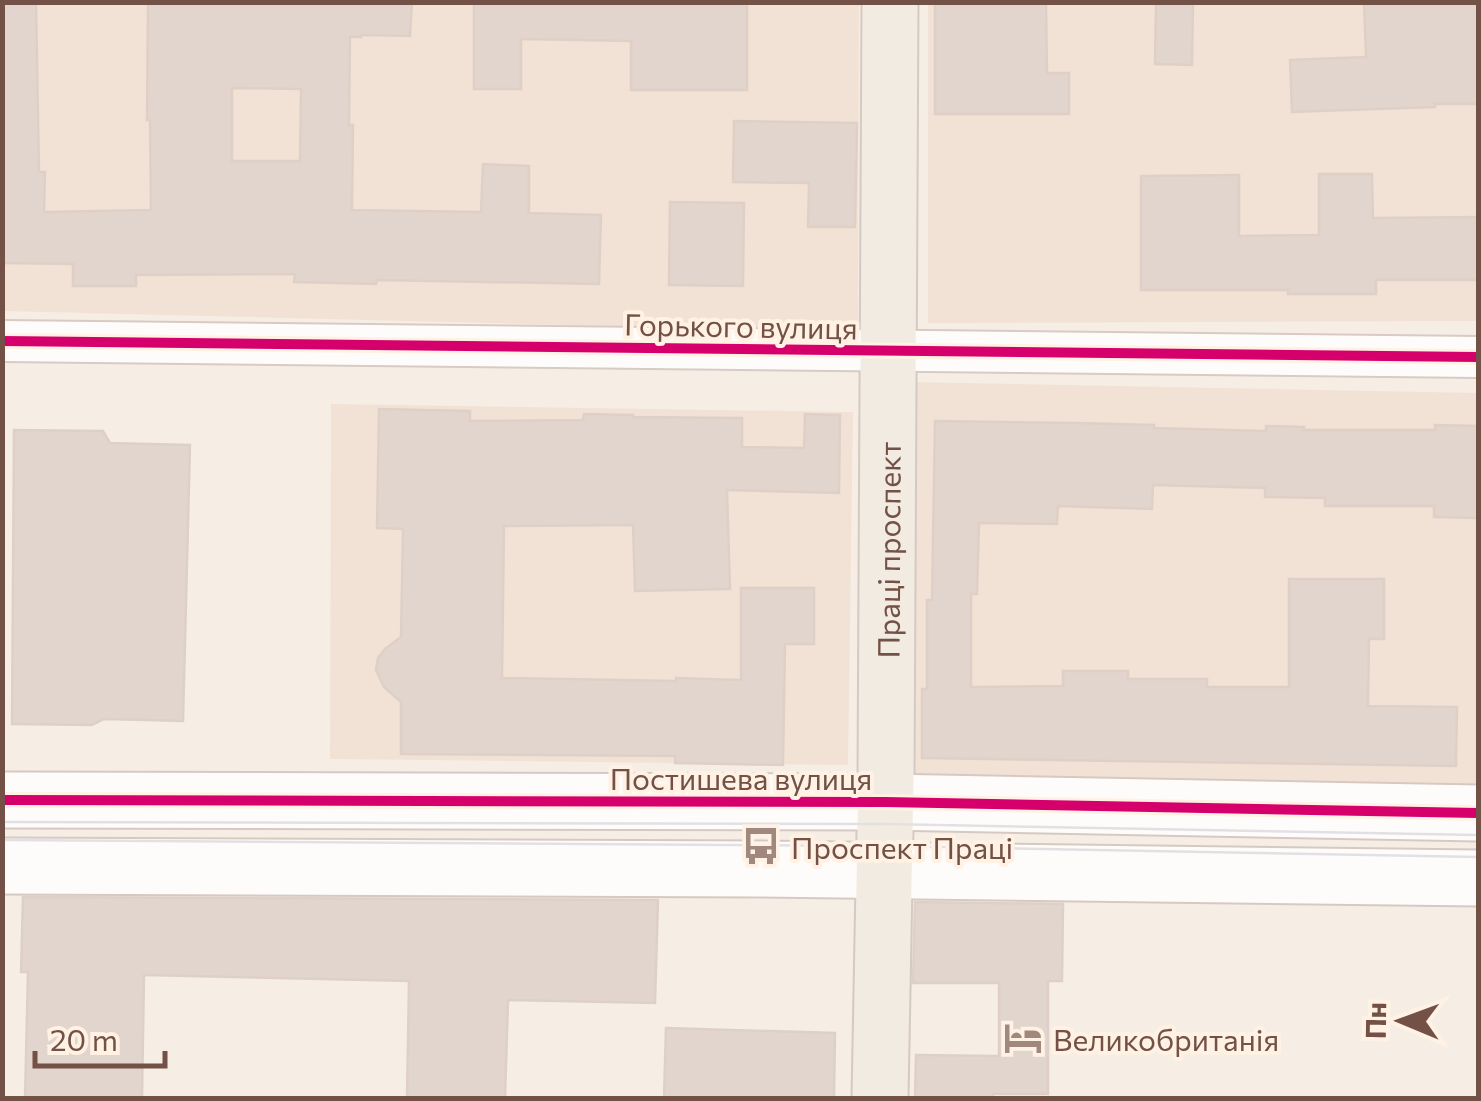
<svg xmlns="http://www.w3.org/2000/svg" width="1481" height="1101" font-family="Commissioner,sans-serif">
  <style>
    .residential { fill: #f2e2d5 }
    .building { fill: #e2d5cd; stroke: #dfd0c7; stroke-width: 2.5; fill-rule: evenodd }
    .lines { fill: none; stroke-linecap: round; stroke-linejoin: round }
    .street-casing { stroke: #d7cbc3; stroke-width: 44 }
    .secondary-casing { stroke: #d6c9c2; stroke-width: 59 }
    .primary-casing { stroke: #d5c9c3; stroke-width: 59 }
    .street { stroke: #fefcfb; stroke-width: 40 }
    .secondary { stroke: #fefcfb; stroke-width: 55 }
    .primary { stroke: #f2ebe2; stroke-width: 55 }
    .tram { stroke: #e3e0e3; stroke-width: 2.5 }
    .cycleway-casing { stroke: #fff2e5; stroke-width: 16 }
    .cycleway { stroke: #d6006c; stroke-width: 10 }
    .labels { text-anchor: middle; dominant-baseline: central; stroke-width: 8; stroke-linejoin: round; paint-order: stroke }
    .street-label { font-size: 30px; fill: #735146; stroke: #fff2e5 }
    .poi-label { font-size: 30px; fill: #735146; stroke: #fff2e5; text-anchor: start }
  </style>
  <rect width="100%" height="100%" fill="#f6eee5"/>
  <!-- residential -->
  <path class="residential" d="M3,3H859L858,332L3,311Z
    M928,3H1478V321L928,323Z
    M910,382L1478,393V797L907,799Z
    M331,404L853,412L848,765L330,759Z"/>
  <!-- building -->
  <path class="building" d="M2,2H36L39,172H45L44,212L151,210L150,120H147L148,2H412L410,36L361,35V37H350L349,125H353L352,210L481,212L483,164L529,166V213L601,215L599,284L377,280L376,284L294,282L295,274L136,275V286H73V264L2,263ZM232,88L301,89L300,161H232Z
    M474,2H747V90H631V41L521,39V89H474Z
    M935,2H1046L1047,73H1069V114H935Z
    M1156,2H1193L1192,65L1155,64Z
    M1364,2H1478V104H1435V107L1292,112L1290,60L1366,57Z
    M734,121L857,123L855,227H808L809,183L733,182Z
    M1319,174H1372L1373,218L1478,217V280H1376V294H1288V290H1141V176L1239,175V236L1319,235Z
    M670,202L744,203L743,286L669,285Z
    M379,409L470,411V421L583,420L584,414L633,415V417L742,418V447L804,448L805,414L840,415L839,493L727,490L730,589L635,591L633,525L504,526L502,678L676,681V678L741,680V588H814V644H785L783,765L675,763V756L401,754V702L384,687L376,670L378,658L385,649L401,637L403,529L377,528Z
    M935,421L1076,423L1154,425V428L1266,431V426L1304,427V430H1435V425L1478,426V518L1434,517V506H1325V498L1265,497V488L1153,485L1152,509L1058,506L1057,524L979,523L977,594H971V687L1063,686V671H1128V679H1207V687H1289V579H1384V639H1369L1368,706L1457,707L1456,766L922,758V689H927V600H932Z
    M14,430L103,431L110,443L190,445L183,721L104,719L92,725L12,724Z
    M23,897L658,900L655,1003L508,1000L505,1098H407L409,981L144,975L142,1098H25L28,972H21Z
    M915,902L1063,904L1062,981H1048V1094H993V1098H915L916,1055L999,1056V983H913Z
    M666,1028L835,1033L834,1098H664Z"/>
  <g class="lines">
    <!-- street casing -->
    <g class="street-casing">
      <path id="street" d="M2,341L1478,357"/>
    </g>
    <!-- secondary casing -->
    <g class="secondary-casing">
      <path id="secondary" d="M2,800L885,802L1478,813
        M2,866L762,869L1478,878"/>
    </g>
    <!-- primary casing -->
    <g class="primary-casing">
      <g id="primary">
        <path id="s1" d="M880,1098L886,777L890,2"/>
      </g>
    </g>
    <!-- street -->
    <use href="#street" class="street"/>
    <!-- secondary -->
    <use href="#secondary" class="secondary"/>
    <!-- primary -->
    <use href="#primary" class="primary"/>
    <!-- tram -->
    <path class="tram" d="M2,822L884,824L1478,835
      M2,840L884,846L1478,857"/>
    <!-- cycleway casing -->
    <g class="cycleway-casing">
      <path id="cycleway" d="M2,341L1478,357
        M2,800L885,802L1478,813"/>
    </g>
    <!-- cycleway -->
    <use href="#cycleway" class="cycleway"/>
  </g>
  <!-- icons -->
  <defs>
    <g id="bus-bare" transform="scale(3)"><path d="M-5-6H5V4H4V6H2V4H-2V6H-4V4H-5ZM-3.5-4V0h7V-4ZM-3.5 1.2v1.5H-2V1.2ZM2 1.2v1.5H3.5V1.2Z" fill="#a1887e" stroke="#fff2e5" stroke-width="2.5" paint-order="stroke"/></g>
    <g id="hotel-bare" transform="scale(3)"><path d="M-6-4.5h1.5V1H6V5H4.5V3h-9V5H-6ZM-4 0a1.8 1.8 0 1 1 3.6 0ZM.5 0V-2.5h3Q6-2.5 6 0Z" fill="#a1887e" stroke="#fff2e5" stroke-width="2.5" paint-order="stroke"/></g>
  </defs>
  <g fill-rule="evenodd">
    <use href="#bus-bare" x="761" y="846"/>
    <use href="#hotel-bare" x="1023" y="1038"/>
  </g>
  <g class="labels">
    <!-- street labels -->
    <g class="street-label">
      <text transform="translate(741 325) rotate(1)">Горького вулиця</text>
      <text stroke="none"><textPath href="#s1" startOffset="548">Праці проспект</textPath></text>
      <text x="741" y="777">Постишева вулиця</text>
    </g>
    <!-- poi labels -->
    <g class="poi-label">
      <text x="791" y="846">Проспект Праці</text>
      <text x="1053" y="1038">Великобританія</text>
    </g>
  </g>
  <!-- border -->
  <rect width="1481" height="1101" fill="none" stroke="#735146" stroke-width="10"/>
  <!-- north arrow -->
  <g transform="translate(1401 1021) rotate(271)" stroke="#fff2e5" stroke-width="8" paint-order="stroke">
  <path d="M0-8L18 38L0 25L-18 38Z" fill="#735146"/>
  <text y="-15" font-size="28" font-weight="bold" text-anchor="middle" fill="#735146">Пн</text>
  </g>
  <!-- scale -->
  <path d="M35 1051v15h130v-15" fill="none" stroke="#735146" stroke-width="5"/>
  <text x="50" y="1051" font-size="30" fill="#735146" stroke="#fff2e5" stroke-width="8" paint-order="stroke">20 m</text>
</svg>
